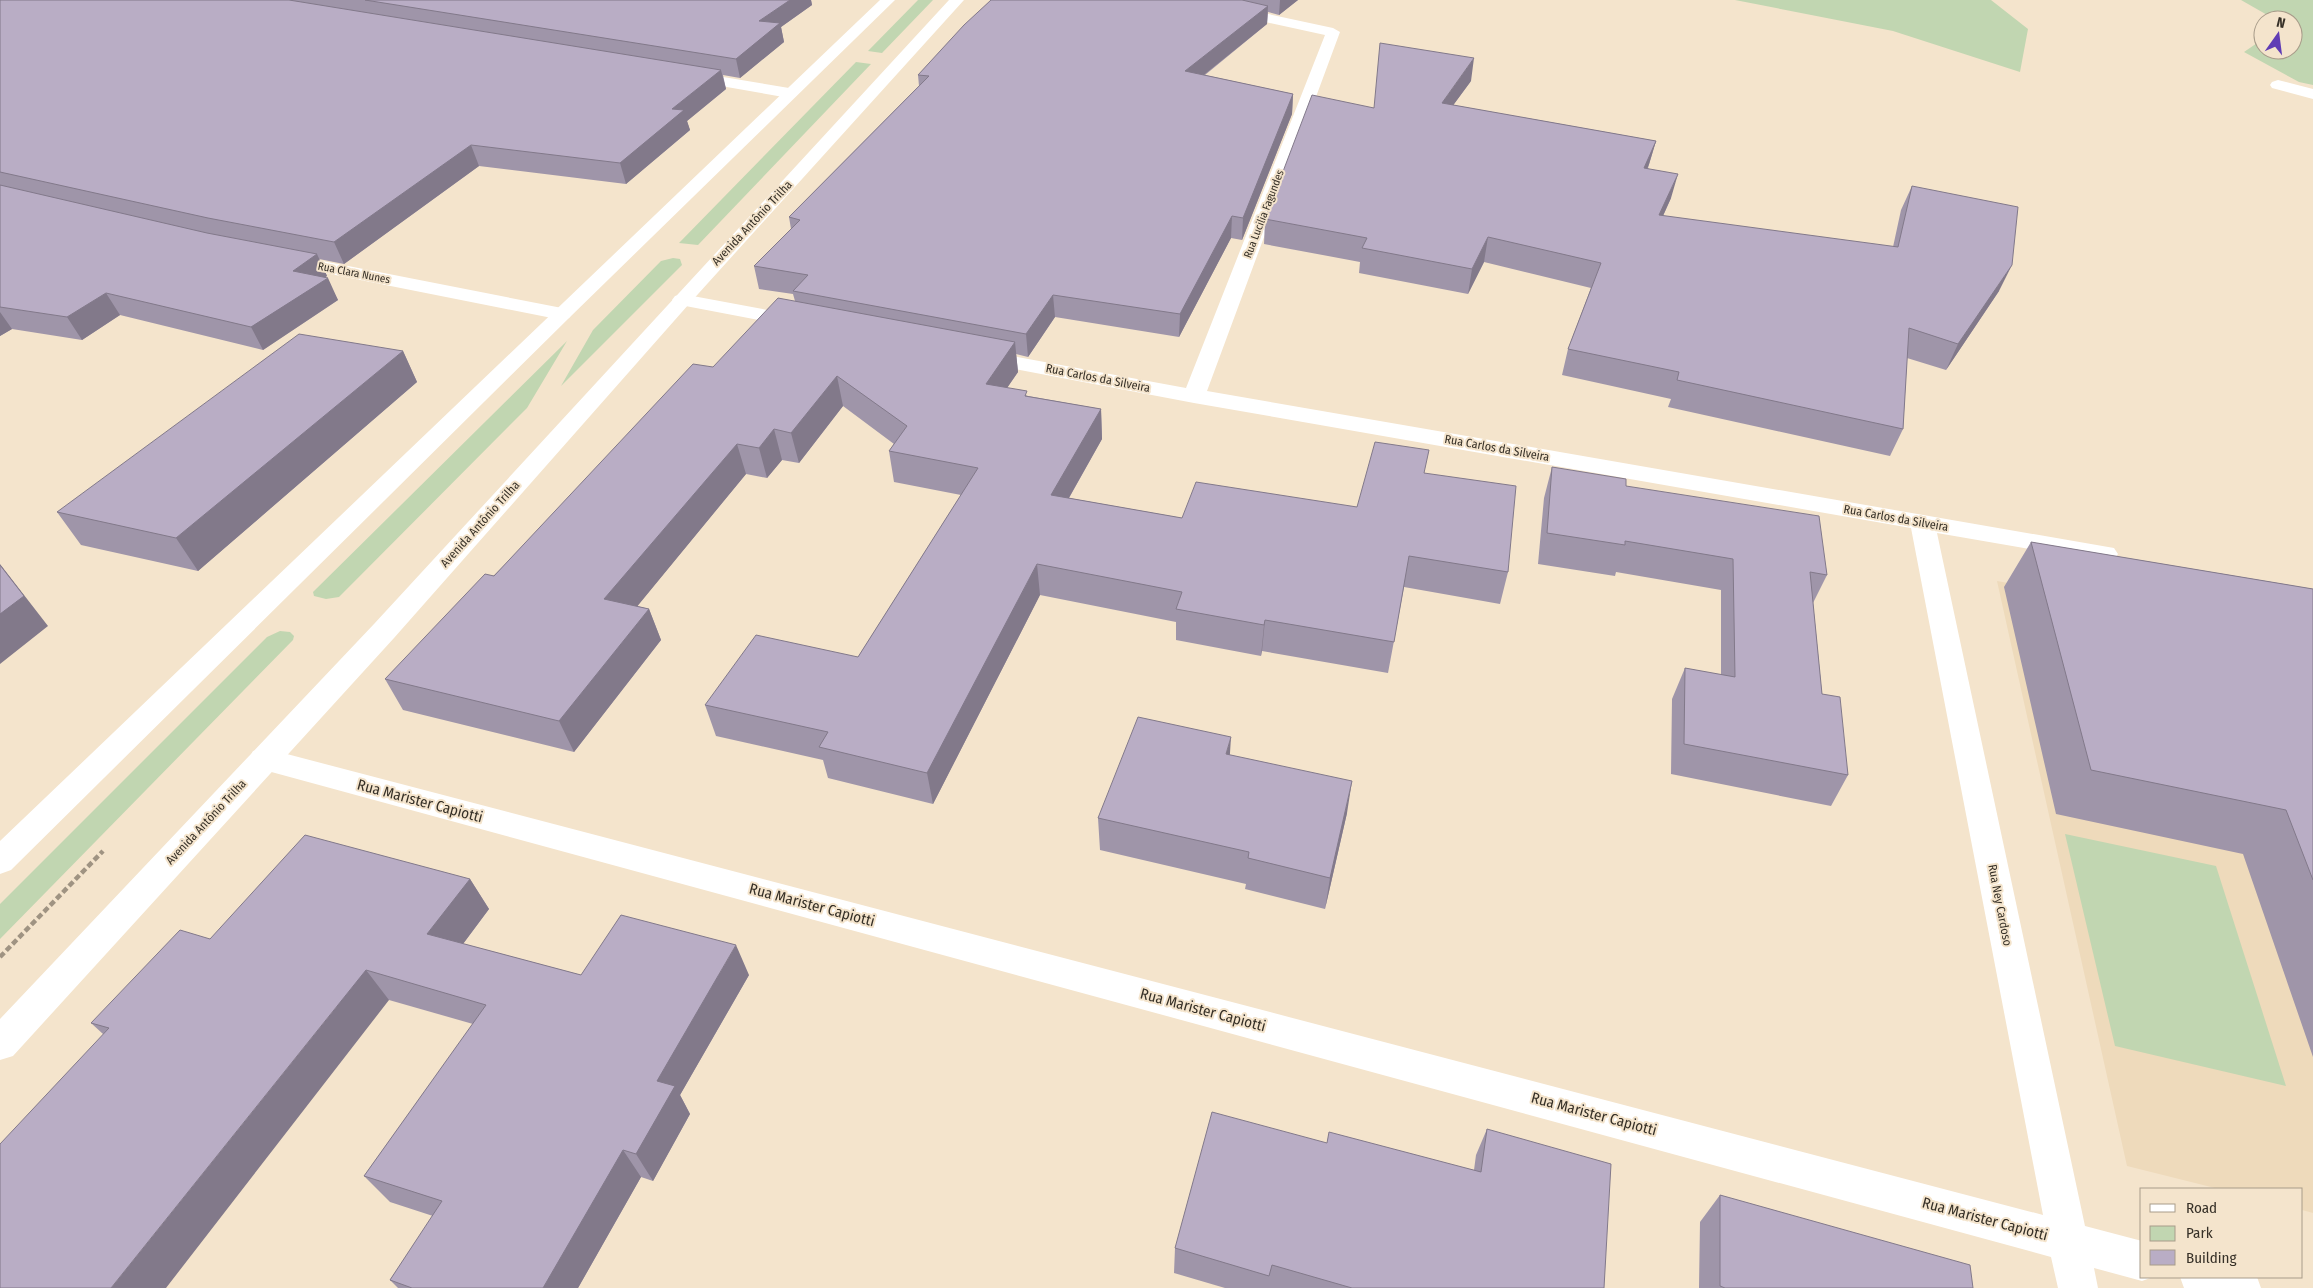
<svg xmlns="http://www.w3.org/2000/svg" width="2313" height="1288" font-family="'Fira Sans Condensed',sans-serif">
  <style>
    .built { fill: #eedabb }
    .green { fill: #c1d6b1 }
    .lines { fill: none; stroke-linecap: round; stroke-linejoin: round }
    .path { stroke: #9f9382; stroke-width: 4.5; stroke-dasharray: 6 3; stroke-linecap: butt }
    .minor { fill: #fff; fill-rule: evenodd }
    .tertiary { fill: #fff; fill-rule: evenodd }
    .secondary { fill: #fff; fill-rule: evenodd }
    .wall { fill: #9f95a9 }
    .shaded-wall { fill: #82798a }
    .building { fill: #b9adc5; stroke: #82798a }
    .labels { text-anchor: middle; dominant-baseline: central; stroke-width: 4; stroke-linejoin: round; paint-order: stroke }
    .far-street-label { font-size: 11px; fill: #363027; stroke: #f4e4cc }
    .street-label { font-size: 12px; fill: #363027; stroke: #f4e4cc }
    .near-street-label { font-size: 15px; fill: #363027; stroke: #f4e4cc }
  </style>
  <rect width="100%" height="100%" fill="#f4e4cc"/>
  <!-- built -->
  <path class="built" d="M1997,581L2313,637V1213L2302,1210V1189H2219L2127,1166Z"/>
  <!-- green -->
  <path class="green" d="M918,0H933L882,53L868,51Z
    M1735,0H1991L2028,29L2020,72L1893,31Z
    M2241,0H2313V85L2299,82L2244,52L2263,39V50H2293V20H2276Z
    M856,62L871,64L698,245L679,243Z
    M673,258L680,259L682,265L561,386L593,330L661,261Z
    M567,341L527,408L339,597L326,599L314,596L313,592Z
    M280,631L290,632L294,636L293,640L0,939V904L267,637Z
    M2065,834L2216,866L2286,1086L2115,1046Z"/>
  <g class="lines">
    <!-- path -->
    <path class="path" d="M0,957L103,851"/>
    <!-- minor -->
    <path class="minor" d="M1176,0H1203L1333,28L1340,32L1207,391L2114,548L2118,554L2114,560L2105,562L1937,533L2085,1226L2142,1241V1277H2153L2142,1281L2094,1268L2098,1288H2058L2051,1257L253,767L249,759L253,751L264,748L2043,1215L1911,528L1194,403L972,361L969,356L972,351L980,350L1186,388L1325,35L1183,4Z
      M687,71L789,88L795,90L797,93L795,96L789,98L681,79L679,76L681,73Z
      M2278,80L2313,89V99L2272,88L2270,85L2272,82Z
      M682,294L800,316L807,318L810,322L807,326L800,328L675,304L672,300L675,296Z
      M2180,1277H2257L2261,1288H2184Z"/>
    <!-- tertiary -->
    <path class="tertiary" d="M287,254L562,308L569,310L572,314L569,318L562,320L280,264L277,260L280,256Z"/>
    <!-- secondary -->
    <path class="secondary" d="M880,0H895L569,318L11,870L0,874V841Z
      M949,0H964L689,304L394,638L13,1056L0,1060V1019L374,624Z"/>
  </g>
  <!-- wall -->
  <path class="wall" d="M0,0H811L812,5L781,27L784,42L740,78L723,75L726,89L687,121L690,130L626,184L479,166L344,264L319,259L327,276L325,277L338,300L263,350L120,315L82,340L12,329L0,336Z
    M991,0H1298L1279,15L1268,12L1267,24L1205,75L1293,94L1292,114L1242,240L1231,238L1179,337L1055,317L1028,357L1016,354L1018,372L1007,388L1028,396L1101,409L1102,439L1069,498L1182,518L1357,507L1425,473L1508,572L1500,604L1404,587L1388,673L1262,651L1261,656L1176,640V622L1040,595L933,804L828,778L823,760L716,736L705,705L858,657L961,495L894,482L889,451L894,444L843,406L799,463L782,460L767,478L746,474L637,606L649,609L661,640L574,752L403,710L385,679L713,367L795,301L793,294L759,289L754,266L791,229L789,217L919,86L918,75Z
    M1471,81L1453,105L1656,141L1648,168L1671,198L1663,216L1893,247L1901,210L1912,186L1999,291L1946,370L1907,358L1903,429L1890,456L1668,407L1671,399L1562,375L1568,349L1591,288L1484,262L1468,294L1359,273L1360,262L1264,244L1265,219Z
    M403,351L417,382L198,571L81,545L57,512Z
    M1552,467L1626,486L1827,575L1813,603L1822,694L1848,775L1831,806L1671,774L1672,699L1685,668L1721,675V590L1616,572L1615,576L1538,564L1544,498Z
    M2031,542L2313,589V1057L2243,854L2056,814L2004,587Z
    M1230,755L1347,813L1325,909L1245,889L1246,884L1100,850L1098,818Z
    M470,879L489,909L463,944L581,975H749L680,1095L690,1114L653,1181L641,1177L578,1288H398L390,1280L433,1216L390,1202L364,1176L473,1024L389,1000L103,1034L91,1023L210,939Z
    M1487,1129L1604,1288H1225L1174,1273L1175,1248L1327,1143L1474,1170L1476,1155Z
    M1720,1195L1973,1288H1699L1700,1222Z"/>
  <!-- shaded-wall -->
  <path class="shaded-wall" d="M790,0H811L812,5L781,27L784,42L740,78L736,59L759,21Z
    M1280,0H1298L1279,15Z
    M1268,6L1267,24L1185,90V71Z
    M1474,58L1471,81L1438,126L1442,103Z
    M721,70L726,89L687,121L690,130L626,184L620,163L672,109Z
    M1293,94L1292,114L1242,240L1243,218Z
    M1656,141L1649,164L1638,192L1644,168Z
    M471,145L479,166L344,264L334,242Z
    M1678,174L1671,198L1652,240L1659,215Z
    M1232,216L1231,238L1179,337L1180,314Z
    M1488,237L1484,262L1468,294L1472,269Z
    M317,254L327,276L305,292L328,278L338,300L263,350L251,327L293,271Z
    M2012,265L1999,291L1946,370L1958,344Z
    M106,293L120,315L82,340L67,317Z
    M1053,295L1055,317L1028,357L1026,334Z
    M0,312L12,329L0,336Z
    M1015,342L1018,372L989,414L986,384Z
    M403,351L417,382L198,571L176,538Z
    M837,376L843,406L799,463L791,433Z
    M1101,409L1102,439L1053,526L1051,495Z
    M774,429L782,460L767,478L759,448Z
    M737,444L746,474L617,631L604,599Z
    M0,564L48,626L0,664Z
    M1037,564L1040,595L933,804L927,773Z
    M649,609L661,640L574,752L559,721Z
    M1265,620L1262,651L1261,656L1264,625Z
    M1231,737L1229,769L1226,754Z
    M1352,781L1347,813L1325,909L1330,878Z
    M470,879L489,909L448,964L427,934Z
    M736,945L749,975L680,1095L690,1114L653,1181L636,1154L657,1081Z
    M366,970L389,1000L166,1288H111Z
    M623,1150L641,1177L578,1288H543Z"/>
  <!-- building -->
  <path class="building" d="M0,0H289L721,70L672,109L684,110L620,163L471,145L334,242L208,218L0,172Z
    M365,0H790L759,21L780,23L736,59Z
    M991,0H1242L1268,6L1185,71L1293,94L1243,218L1232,216L1180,314L1053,295L1026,334L793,291L808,275L754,266L800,220L789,217L929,76L918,75L964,25Z
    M1380,43L1474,58L1442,103L1656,141L1644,168L1678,174L1659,215L1898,247L1912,186L2018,207L2012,265L1958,344L1909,328L1903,429L1677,380L1679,372L1568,349L1601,263L1488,237L1472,269L1362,248L1367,238L1265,219L1312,95L1374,108Z
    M0,185L207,233L317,254L293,271L328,278L251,327L106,293L67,317L0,307Z
    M778,298L1015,342L986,384L1027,391L1025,396L1101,409L1051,495L1182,518L1196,482L1357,507L1375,442L1429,450L1424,473L1516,486L1508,572L1409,556L1394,642L1265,620L1264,625L1176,609L1182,592L1037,564L927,773L819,747L828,732L705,705L756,635L858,657L978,468L889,451L907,426L837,376L791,433L774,429L759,448L737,444L604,599L649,609L559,721L385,679L485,574L494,576L693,364L713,367Z
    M299,334L403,351L176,538L57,512Z
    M1552,467L1626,479V486L1819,516L1827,575L1810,572L1822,694L1840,697L1848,775L1684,744L1685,668L1735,677L1733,559L1625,541V545L1547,533Z
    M2031,542L2313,589V880L2286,810L2091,770Z
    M0,565L24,596L0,614Z
    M1138,717L1231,737L1226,754L1352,781L1330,878L1248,858L1249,852L1098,818Z
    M305,835L470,879L427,934L581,975L621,915L736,945L657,1081L675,1086L636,1154L623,1150L543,1288H412L390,1280L442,1201L364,1176L486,1005L366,970L111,1288H0V1144L109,1028L91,1023L180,930L210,939Z
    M1212,1112L1327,1143L1329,1132L1481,1172L1487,1129L1611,1164L1604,1288H1352L1272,1265L1269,1276L1175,1248Z
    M1720,1195L1970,1265L1973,1288H1725L1720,1286Z"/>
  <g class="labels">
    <!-- far-street labels -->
    <g class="far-street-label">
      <text transform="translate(1264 214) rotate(-69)">Rua Lucilia Fagundes</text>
      <text transform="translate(354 273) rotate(11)">Rua Clara Nunes</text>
    </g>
    <!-- street labels -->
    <g class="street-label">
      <text transform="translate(752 223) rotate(-47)">Avenida Antônio Trilha</text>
      <text transform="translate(1098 378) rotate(11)">Rua Carlos da Silveira</text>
      <text transform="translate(1497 448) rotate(10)">Rua Carlos da Silveira</text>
      <text transform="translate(1896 518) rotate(10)">Rua Carlos da Silveira</text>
      <text transform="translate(480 524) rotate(-48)">Avenida Antônio Trilha</text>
      <text transform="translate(206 822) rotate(-47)">Avenida Antônio Trilha</text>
      <text transform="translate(2000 905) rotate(79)">Rua Ney Cardoso</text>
    </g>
    <!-- near-street labels -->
    <g class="near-street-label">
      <text transform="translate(420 801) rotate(15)">Rua Marister Capiotti</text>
      <text transform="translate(812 905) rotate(15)">Rua Marister Capiotti</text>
      <text transform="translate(1203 1010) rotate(15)">Rua Marister Capiotti</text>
      <text transform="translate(1594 1114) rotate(15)">Rua Marister Capiotti</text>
      <text transform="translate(1985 1219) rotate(15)">Rua Marister Capiotti</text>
    </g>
  </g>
  <!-- legend -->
  <rect x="2140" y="1188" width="162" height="90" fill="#f4e4cc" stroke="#a89c8a"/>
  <rect x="2150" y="1204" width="25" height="8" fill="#ffffff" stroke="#a89c8a"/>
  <text x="2186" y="1213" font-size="15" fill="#363027">Road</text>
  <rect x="2150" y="1226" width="25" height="15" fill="#c1d6b1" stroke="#a89c8a"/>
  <text x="2186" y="1238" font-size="15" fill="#363027">Park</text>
  <rect x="2150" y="1250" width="25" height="15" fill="#b9adc5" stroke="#a89c8a"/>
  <text x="2186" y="1263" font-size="15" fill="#363027">Building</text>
  <!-- north arrow -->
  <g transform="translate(2278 35) rotate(14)"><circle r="24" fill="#f4e4cc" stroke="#a89c8a"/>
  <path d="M0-4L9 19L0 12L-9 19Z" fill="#603cb5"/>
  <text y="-8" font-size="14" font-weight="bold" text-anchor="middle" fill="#363027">N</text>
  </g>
</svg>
